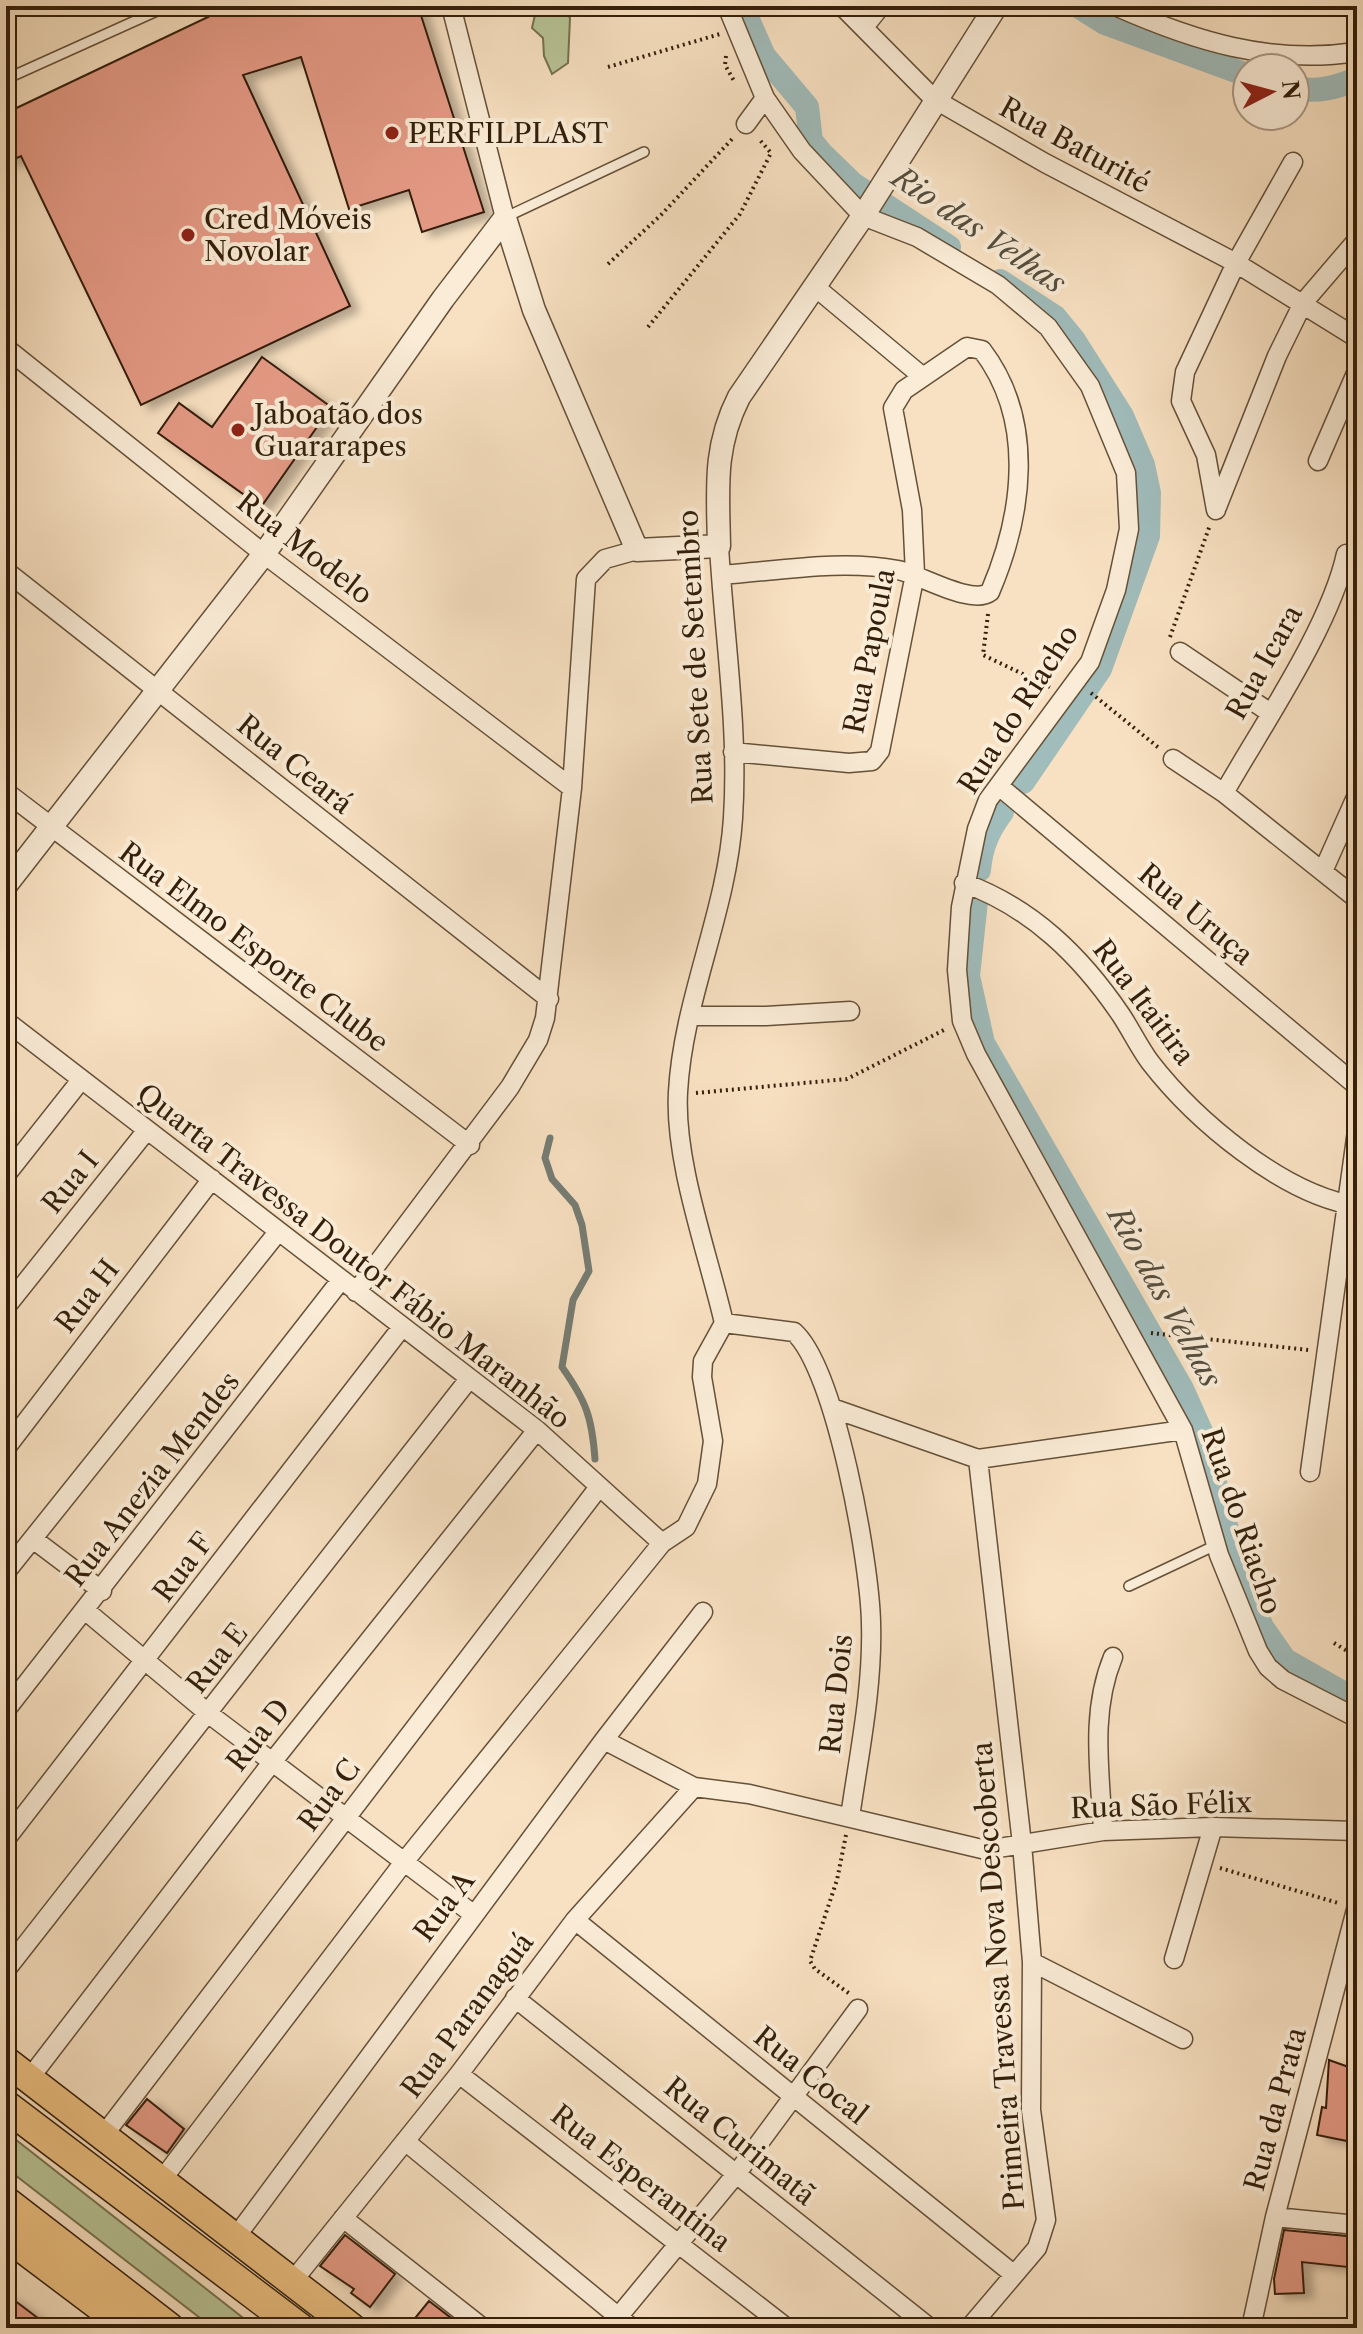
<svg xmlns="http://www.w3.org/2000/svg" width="1363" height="2334" font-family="'Libre Caslon Text',serif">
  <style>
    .green { fill: #b8c497; stroke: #767250; stroke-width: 2 }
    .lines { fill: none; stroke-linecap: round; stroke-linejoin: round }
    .stream { stroke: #757d74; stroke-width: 7 }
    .canal { stroke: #a0bcbb; stroke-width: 24 }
    .building { fill: #e49a85; stroke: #341f0a; stroke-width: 2; filter: url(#shadow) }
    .service-casing { stroke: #655038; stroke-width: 12 }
    .minor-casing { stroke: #655038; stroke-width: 21 }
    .tertiary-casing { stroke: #655038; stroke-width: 25 }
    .primary-casing { stroke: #341f0a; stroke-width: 31 }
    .trunk-casing { stroke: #341f0a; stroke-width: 33 }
    .path { stroke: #341f0a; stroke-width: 4; stroke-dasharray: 2 4; stroke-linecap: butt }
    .service { stroke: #faecd7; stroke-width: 9 }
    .minor { stroke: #faecd7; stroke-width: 18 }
    .tertiary { stroke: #faecd7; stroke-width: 22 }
    .primary { stroke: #ecc081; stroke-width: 28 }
    .trunk { stroke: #ecc081; stroke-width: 30 }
    .poi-dot { fill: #8f2418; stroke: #faecd7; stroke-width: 3 }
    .labels { text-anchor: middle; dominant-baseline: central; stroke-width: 8; stroke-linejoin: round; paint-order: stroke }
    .poi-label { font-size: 28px; fill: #341f0a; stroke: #faecd7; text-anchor: start }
    .street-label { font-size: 28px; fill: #341f0a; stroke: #faecd7 }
    .water-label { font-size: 30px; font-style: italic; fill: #544e3f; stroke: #faecd7 }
  </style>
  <defs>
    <filter id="shadow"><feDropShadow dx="9" dy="5" stdDeviation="4" flood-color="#0004"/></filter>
  </defs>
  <rect width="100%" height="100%" fill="#f8e1c2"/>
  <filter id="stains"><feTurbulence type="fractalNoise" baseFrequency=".0025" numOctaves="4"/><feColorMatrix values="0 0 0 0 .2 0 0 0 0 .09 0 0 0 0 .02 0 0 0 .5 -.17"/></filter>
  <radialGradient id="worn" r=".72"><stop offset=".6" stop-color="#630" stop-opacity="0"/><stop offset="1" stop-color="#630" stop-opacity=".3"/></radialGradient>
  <!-- green -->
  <path class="green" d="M537,6H563L570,18L568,63L552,74L544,56L543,38L532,28Z
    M6,2132L256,2328H213L6,2168Z"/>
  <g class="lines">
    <!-- stream -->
    <path class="stream" d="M550,1138L545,1158L552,1179L575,1205L582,1225L589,1271L573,1300L562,1367C586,1401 592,1417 595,1459"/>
    <!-- canal -->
    <path class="canal" d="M742,6L764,56L807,107L811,141L821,153L853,184L949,247
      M1078,6L1105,23L1247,75
      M1295,88C1317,93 1337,87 1357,79
      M1000,281L1055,317L1073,339L1122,416L1143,465L1149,493L1148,536L1100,669L1023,782
      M979,870C981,847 988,831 1002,812
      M977,892L968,976L983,1043L1182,1389L1203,1436L1238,1572L1262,1627L1285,1660L1357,1701"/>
  </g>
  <!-- building -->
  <path class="building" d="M231,6H418L484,212L422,232L409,190L349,209L301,57L243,75L350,306L141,405L21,156L6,163V113Z
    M262,357L331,407L261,507L158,433L179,403L212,427Z
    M1329,2060L1357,2070V2111L1352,2110L1347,2141L1317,2135L1322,2107L1326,2108Z
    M147,2099L184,2129L167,2153L126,2125Z
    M1284,2230L1357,2237V2268L1302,2262L1304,2293L1275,2294L1274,2279Z
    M345,2235L395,2274L370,2307L351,2293L354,2289L320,2266Z
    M6,2294L51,2328H6Z
    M429,2301L451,2318L442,2328H407Z"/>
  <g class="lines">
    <!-- service casing -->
    <g class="service-casing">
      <path id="service" d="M6,79L168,6
        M506,217L644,152
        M1129,1586L1216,1545"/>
    </g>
    <!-- minor casing -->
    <g class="minor-casing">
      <path id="minor" d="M451,6L505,218
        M727,6L765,98L802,151L863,216L917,237L998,285L1048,327L1090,386L1126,473L1129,529L1116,590L1090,662L988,800L977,829L961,907L957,970L962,1021L976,1054L1183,1430L1219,1555L1258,1651L1268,1667L1283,1680L1357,1718
        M842,6L934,99L1045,163L1236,263L1357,338
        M1115,6C1194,41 1270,65 1357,52
        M864,27L881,6
        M746,124L765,98
        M814,286L923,377
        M6,348L264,554L572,788
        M1318,461L1357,371
        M1217,507L1277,356L1303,303L1357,240
        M1216,510L1206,455L1181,401L1185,372L1236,263L1293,162
        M6,571L549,999
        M721,575C778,571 841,559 898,570C921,575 972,606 990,592C1023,515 1036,421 982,350L967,347L904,390L893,408L912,510L915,574L880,751L872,761L849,763L733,752
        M1180,652L1269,712
        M1173,759L1224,793L1357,899
        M999,786L1357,1086
        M6,792L470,1145
        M1224,793C1262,726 1330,627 1346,554
        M1324,869L1357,795
        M964,883C1032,908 1081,956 1121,1015C1131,1030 1139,1047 1150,1062C1195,1120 1283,1195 1357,1206
        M691,1016H766L850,1011
        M6,1021L537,1430L662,1543
        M6,1175L81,1080
        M356,1292L510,1087L538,1040L545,1018L572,788L586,579L605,559L637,550
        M6,1307L147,1130
        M724,1323L794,1332C836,1370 870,1564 871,1623C873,1688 859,1754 850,1817
        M832,1408L978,1459L1183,1430
        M6,1448L212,1179
        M1310,1472L1357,1131
        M33,1539L102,1591
        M6,1572L278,1232
        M86,1611L209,1714L473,1914
        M6,1710L341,1280
        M604,1740L694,1787L749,1794L986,1850L1103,1831L1213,1827L1357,1831
        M1103,1831C1100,1771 1090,1713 1113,1657
        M6,1839L402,1327
        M575,1920L1012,2273
        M1174,1959L1213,1827
        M1032,1962L1183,2039
        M6,1970L469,1379
        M515,1998L930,2328
        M459,2074L787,2328
        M29,2079L273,1761L537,1430
        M103,2136L599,1487
        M405,2141L632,2328
        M161,2181L404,1862L662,1543L686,1527L707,1484L713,1441L702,1377L703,1361L724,1323C708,1253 674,1162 678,1092C683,999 727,912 733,818C739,728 724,636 719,546
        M1275,2217L1357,2225
        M343,2218L483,2328
        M235,2238L604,1740L703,1612
        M292,2282L459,2074L575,1920L694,1787
        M609,2328L737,2173L858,2009
        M969,2328L1037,2248L1046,2220L1031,2110L1032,1962L1022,1844L978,1459
        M1251,2328L1275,2217L1357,1906"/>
    </g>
    <!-- tertiary casing -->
    <g class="tertiary-casing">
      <path id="tertiary" d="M505,218L534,310L637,550L719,546C718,490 713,448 739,397L863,216L996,6
        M6,885L264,554L443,299L505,218"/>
    </g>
    <!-- primary casing -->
    <g class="primary-casing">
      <path id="primary" d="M6,2061L352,2328
        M6,2236L128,2328"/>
    </g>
    <!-- trunk casing -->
    <g class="trunk-casing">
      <path id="trunk" d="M6,2106L299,2328
        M6,2202L169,2328"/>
    </g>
    <!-- path -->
    <path class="path" d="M726,56L725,65L734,81
      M608,67L720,34
      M608,264L661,215L734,137
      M648,327L740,214L771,153L759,139
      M988,614L983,655L1050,687
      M1170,637L1210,525
      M1091,693L1159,748
      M696,1093L847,1079L946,1029
      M1151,1333L1309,1350
      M1334,1643L1357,1657
      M846,1835L837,1880L810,1961L815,1969L850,1994
      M1220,1868L1338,1903"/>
    <!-- service -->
    <use href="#service" class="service"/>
    <!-- minor -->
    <use href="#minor" class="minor"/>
    <!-- tertiary -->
    <use href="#tertiary" class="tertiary"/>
    <!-- primary -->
    <use href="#primary" class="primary"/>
    <!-- trunk -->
    <use href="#trunk" class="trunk"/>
  </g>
  <!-- markers -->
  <g class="poi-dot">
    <circle cx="392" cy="133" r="8"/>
    <circle cx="188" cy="235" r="8"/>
    <circle cx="238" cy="430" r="8"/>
  </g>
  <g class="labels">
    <!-- poi labels -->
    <g class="poi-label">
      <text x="408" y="133">PERFILPLAST</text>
      <text x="204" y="219">Cred Móveis<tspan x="204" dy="32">Novolar</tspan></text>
      <text x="254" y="414">Jaboatão dos<tspan x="254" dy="32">Guararapes</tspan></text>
    </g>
    <!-- street labels -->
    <g class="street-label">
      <text transform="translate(1075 145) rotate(29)">Rua Baturité</text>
      <text transform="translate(305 548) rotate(38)">Rua Modelo</text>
      <text transform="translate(869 651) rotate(-79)">Rua Papoula</text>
      <text transform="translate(695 657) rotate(-93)">Rua Sete de Setembro</text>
      <text transform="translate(1264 662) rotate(-61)">Rua Icara</text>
      <text transform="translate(1018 709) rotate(-57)">Rua do Riacho</text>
      <text transform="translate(295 764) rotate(39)">Rua Ceará</text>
      <text transform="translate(1196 914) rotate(40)">Rua Uruça</text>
      <text transform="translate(254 947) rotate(37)">Rua Elmo Esporte Clube</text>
      <text transform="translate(1144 1002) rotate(53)">Rua Itaitira</text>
      <text transform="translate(70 1182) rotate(-51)">Rua I</text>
      <text transform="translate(354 1256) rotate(38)">Quarta Travessa Doutor Fábio Maranhão</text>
      <text transform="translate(87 1296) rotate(-52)">Rua H</text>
      <text transform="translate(152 1479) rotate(-52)">Rua Anezia Mendes</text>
      <text transform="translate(1242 1521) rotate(71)">Rua do Riacho</text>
      <text transform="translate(183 1567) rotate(-53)">Rua F</text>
      <text transform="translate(217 1658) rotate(-52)">Rua E</text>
      <text transform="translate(836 1694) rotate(-84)">Rua Dois</text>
      <text transform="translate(258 1735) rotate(-52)">Rua D</text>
      <text transform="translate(329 1795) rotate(-53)">Rua C</text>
      <text transform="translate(1161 1805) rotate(-2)">Rua São Félix</text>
      <text transform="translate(444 1906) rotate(-53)">Rua A</text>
      <text transform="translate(998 1976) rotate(-94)">Primeira Travessa Nova Descoberta</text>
      <text transform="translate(467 2015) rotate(-53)">Rua Paranaguá</text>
      <text transform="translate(811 2075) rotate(39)">Rua Cocal</text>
      <text transform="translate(1275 2109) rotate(-75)">Rua da Prata</text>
      <text transform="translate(740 2141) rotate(39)">Rua Curimatã</text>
      <text transform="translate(641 2178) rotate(38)">Rua Esperantina</text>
    </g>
    <!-- water labels -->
    <g class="water-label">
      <text transform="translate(979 230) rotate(34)">Rio das Velhas</text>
      <text transform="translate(1165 1297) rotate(61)">Rio das Velhas</text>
    </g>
  </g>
  <!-- margin -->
  <rect width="1363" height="2334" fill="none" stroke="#f8e1c2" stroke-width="32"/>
  <rect x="8" y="8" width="1347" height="2318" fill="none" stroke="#341f0a" stroke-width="4"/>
  <rect x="16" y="16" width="1331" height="2302" fill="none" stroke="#341f0a" stroke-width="2"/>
  <!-- north arrow -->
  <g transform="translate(1271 92) rotate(84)"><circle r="38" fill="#faecd7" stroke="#ab9a85" stroke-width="2"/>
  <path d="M0-6L14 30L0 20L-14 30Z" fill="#8f2418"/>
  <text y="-12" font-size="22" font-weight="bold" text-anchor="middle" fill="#341f0a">N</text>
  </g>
  <rect width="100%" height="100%" filter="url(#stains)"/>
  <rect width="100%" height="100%" fill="url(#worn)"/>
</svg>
